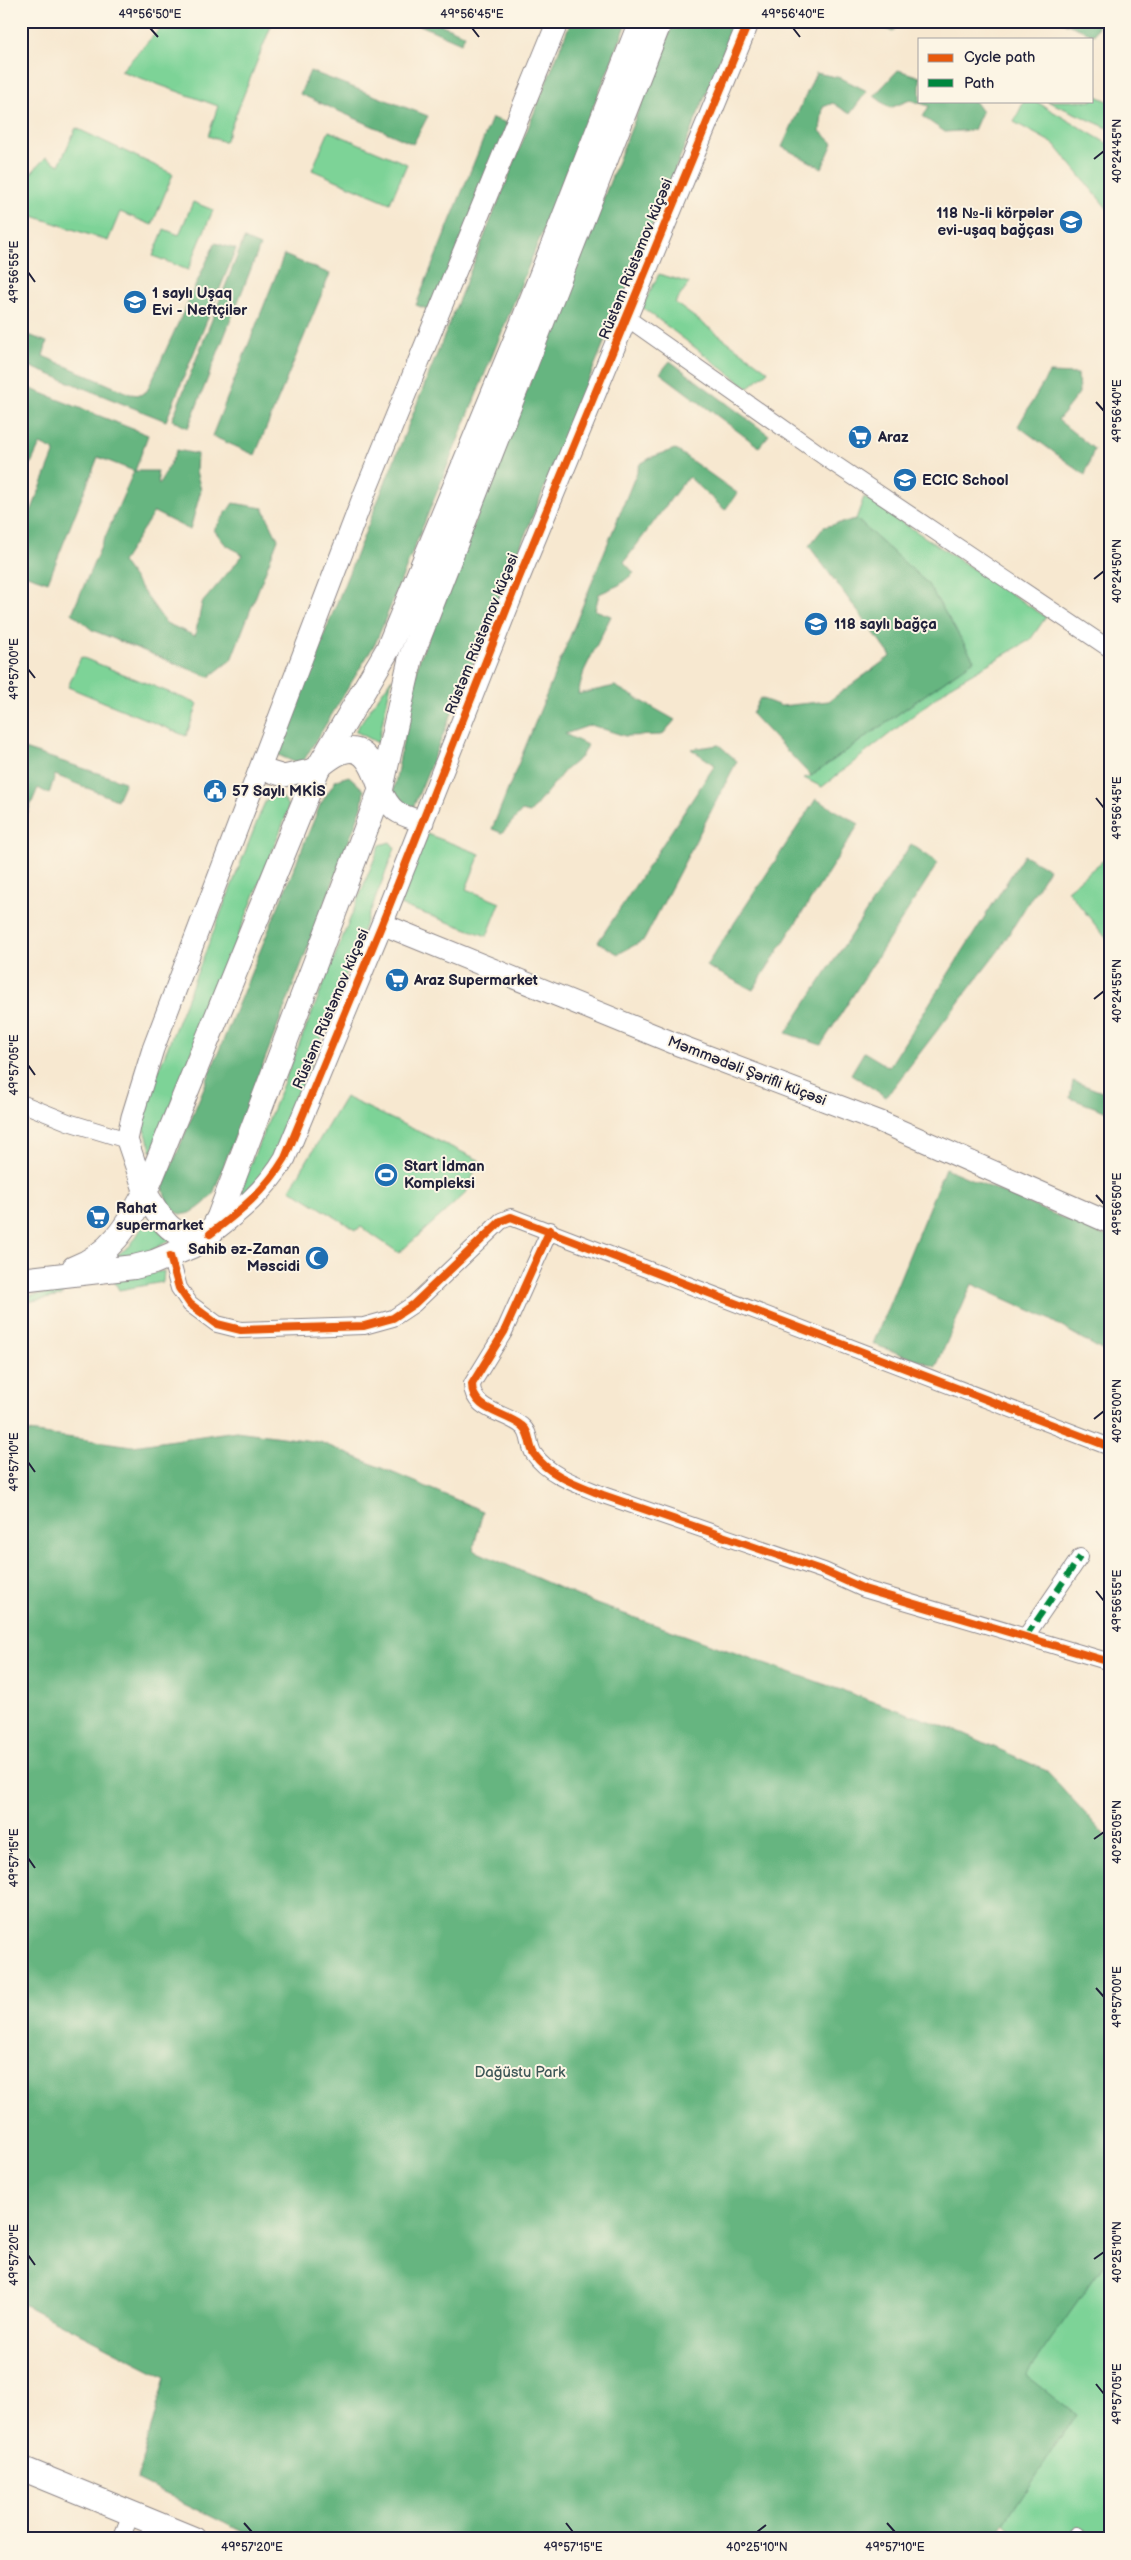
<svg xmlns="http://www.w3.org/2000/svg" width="1131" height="2560" font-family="'Balsamiq Sans',sans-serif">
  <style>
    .green { fill: #7dd397; stroke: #507a69 }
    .forest { fill: #66b580; stroke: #446c5e }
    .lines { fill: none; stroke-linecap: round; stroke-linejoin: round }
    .minor-casing { stroke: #8c8586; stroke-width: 18 }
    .tertiary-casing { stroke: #8c8586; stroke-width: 23 }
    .secondary-casing { stroke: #8c8586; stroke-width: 26 }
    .minor { stroke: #fff; stroke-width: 16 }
    .tertiary { stroke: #fff; stroke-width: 21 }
    .secondary { stroke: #fff; stroke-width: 24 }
    .quiet { stroke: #00873e; stroke-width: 6; stroke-dasharray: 12 6; stroke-linecap: butt }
    .cycleway-casing { stroke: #fcf5e5; stroke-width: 11 }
    .cycleway { stroke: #e8590c; stroke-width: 8 }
    .ticks { fill: none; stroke: #22223b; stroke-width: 2 }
    .labels { text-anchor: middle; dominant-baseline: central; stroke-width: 4; stroke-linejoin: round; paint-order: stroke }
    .poi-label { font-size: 15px; font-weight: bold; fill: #22223b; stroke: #fcf5e5; text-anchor: start }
    .street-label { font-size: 15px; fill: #22223b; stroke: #fcf5e5 }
    .park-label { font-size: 15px; fill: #3d5757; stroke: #fcf5e5 }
    .neatline { fill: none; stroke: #22223b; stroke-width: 2 }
    .ticks-label { font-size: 12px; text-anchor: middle; fill: #22223b }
  </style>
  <rect width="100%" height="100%" fill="#fcf5e5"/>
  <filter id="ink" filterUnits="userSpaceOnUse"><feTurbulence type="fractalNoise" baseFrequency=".02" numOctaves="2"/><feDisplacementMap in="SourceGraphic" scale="10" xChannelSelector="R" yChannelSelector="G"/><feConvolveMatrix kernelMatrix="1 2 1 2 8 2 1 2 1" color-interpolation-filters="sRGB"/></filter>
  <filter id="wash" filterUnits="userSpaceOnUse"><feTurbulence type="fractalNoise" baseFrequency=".0096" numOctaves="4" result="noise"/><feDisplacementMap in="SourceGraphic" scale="20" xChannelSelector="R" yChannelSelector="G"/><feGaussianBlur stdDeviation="1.12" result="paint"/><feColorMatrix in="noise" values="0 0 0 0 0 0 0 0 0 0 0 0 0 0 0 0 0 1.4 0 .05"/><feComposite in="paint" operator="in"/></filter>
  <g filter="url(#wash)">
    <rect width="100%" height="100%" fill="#f7e8d0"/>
    <!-- green -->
    <path class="green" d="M167,21H273L225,142L208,136L218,106L121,71Z
      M1092,94L1110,102V129L1047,101H1092Z
      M1024,101H1035L1110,145V212L1054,144L1014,122Z
      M76,128L173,174L152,225L120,212L108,241L21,212V184L46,157L59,165Z
      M329,131L407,164L390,203L312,170Z
      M193,202L213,210L188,270L153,256L164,229L179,235Z
      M659,274L689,283L675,303L768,371L748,388L642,307Z
      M864,497L1046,617L1030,640L953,684L822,787L804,778L811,776L974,660L927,583L856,519Z
      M81,657L198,704L186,736L68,687Z
      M392,678L378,743L355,731Z
      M275,795L283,798L288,806L287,814L152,1152L143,1124L146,1102L262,809L266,800Z
      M427,834L480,854L466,889L500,903L487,936L400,905Z
      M390,842L395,848L269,1173L236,1200L380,845Z
      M1110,855V943L1067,890Z
      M345,1097L479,1160L466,1193L399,1253L361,1227L356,1230L290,1189Z
      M147,1220L170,1240L147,1253L105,1263L130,1246Z
      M164,1271L163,1282L119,1290L113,1279Z
      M64,1291L61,1296L21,1303V1297Z
      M1110,2256V2539H1081L1071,2531L1065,2539H1024L1004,2523L1075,2414L1025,2375Z"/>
    <!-- forest -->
    <path class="forest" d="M411,21H433L465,35L461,43Z
      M571,21H628L376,642L301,765L276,754Z
      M674,21H736L413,808L392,799L418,663Z
      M869,21H898L893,32Z
      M1060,21H1100L1094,35Z
      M898,70L920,77V101H974L982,112L974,130L945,132L923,117L929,106L910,100L890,108L874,96Z
      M310,71L428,116L413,144L300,94Z
      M816,73L841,78L867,91L850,114L833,103L823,107L820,131L833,143L822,168L782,147Z
      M492,118L510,124L432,311L416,305Z
      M244,239L260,246L188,428L172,420Z
      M215,243L236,249L166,421L21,363V332L47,342L43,356L130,394L140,395L147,391Z
      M284,255L330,274L255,455L212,436Z
      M21,308L29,311L21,332Z
      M670,361L769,435L759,447L660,373Z
      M1049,373L1078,374L1079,393L1058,420L1094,449L1085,475L1018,426Z
      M21,385L148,435L135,471H157L159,485L177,450L197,454L196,471L201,490L190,530L154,512L122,562L166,623L195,636L202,603L243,555L225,544L214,530L233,503L263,508L278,539L231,660L209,677L92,630L72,613L134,471L98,457L48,582L21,573V537L55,451L40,444L21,485Z
      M675,449L737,493L725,510L689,477L679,488L624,562L634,573L619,585L599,594L595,610L611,616L584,671L578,694L615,686L675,720L662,735L625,736L591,725L565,734L587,745L581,757L565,770L530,813L522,811L502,833L492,829L640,464L652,457Z
      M856,519L927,583L974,660L811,776L752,714L760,698L781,706L829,701L891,656L809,546L824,527Z
      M719,745L737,761L644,940L618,954L598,942L715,765L691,749Z
      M21,748L125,782L117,800L55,775L49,794L38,788L21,828Z
      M349,776L364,790L362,807L213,1194C193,1218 170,1226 163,1187L320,805L336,780Z
      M816,799L859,824L753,990L706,966Z
      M911,844L938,863L821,1045L786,1033Z
      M1024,855L1049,869L999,950L886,1097L851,1074L864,1052L889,1067Z
      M1073,1081L1110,1095V1113L1070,1098Z
      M945,1168L1110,1238V1355L1045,1317L972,1284L936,1367L873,1344Z
      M21,1431L133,1446L236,1431L320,1442L483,1511L473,1550L596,1604L963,1733L1047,1771L1102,1832L1110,1841V2256L1026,2375L1076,2414L994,2539H257L137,2480L165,2377L23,2304L21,2308Z"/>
  </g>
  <g filter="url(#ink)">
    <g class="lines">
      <!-- minor casing -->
      <g class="minor-casing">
        <path id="minor" d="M627,318L830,461L1110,649
          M21,1103L68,1122L127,1140
          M550,1230L504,1332L472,1384C472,1411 505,1412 522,1426C531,1433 528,1445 534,1454C549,1476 579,1485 603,1495L824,1571L864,1589L1110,1662
          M170,1256L179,1288L190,1304L217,1324L241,1330L364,1326L393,1318L414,1304L501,1221L511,1217L1110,1447
          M1026,1636L1080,1557
          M121,2539L131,2514
          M1074,2539L1077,2535"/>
      </g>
      <!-- tertiary casing -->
      <g class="tertiary-casing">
        <path id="tertiary" d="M261,769L284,776L318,768
          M381,789C391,813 399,814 423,822
          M382,924L681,1046L881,1122L1110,1223
          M145,1193L127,1140L132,1117L153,1049L364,495L558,21
          M210,1234C239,1212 266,1190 285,1158L382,924L518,580L749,21"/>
      </g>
      <!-- secondary casing -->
      <g class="secondary-casing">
        <path id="secondary" d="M321,765C356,736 369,752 381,789
          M145,1193C163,1222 173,1243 210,1234
          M74,1268C110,1255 128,1225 145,1193L318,768L388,649L523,322L641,21
          M21,1280L134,1267L154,1262L192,1246L210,1234L219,1217L381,789L411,657L660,21
          M21,2468L194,2539"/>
      </g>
      <!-- minor -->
      <use href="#minor" class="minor"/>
      <!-- tertiary -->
      <use href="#tertiary" class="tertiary"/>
      <!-- secondary -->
      <use href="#secondary" class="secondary"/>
      <!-- quiet -->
      <path class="quiet" d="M1026,1636L1080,1557"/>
      <!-- cycleway casing -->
      <g class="cycleway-casing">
        <path id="cycleway" d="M550,1230L504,1332L472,1384C472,1411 505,1412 522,1426C531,1433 528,1445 534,1454C549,1476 579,1485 603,1495L824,1571L864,1589L1110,1662
          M210,1234C239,1212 266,1190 285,1158L382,924L518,580L749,21
          M170,1256L179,1288L190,1304L217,1324L241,1330L364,1326L393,1318L414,1304L501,1221L511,1217L1110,1447"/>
      </g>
      <!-- cycleway -->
      <use href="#cycleway" class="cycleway"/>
    </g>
  </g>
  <!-- ticks -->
  <path class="ticks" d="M150,28L158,37M472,28L479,37M793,28L800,37M1094,159L1104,151M28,272L35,282M1096,402L1104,411M1094,579L1104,571M28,669L35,678M1096,798L1104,808M1094,999L1104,991M28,1065L35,1075M1096,1195L1104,1204M1094,1419L1104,1411M28,1462L35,1472M1096,1591L1104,1601M1094,1839L1104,1832M28,1858L35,1868M1096,1988L1104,1997M28,2255L35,2265M1094,2259L1104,2252M1096,2384L1104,2394M244,2523L252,2532M566,2523L573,2532M887,2523L895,2532M757,2532L766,2525"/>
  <!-- icons -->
  <defs>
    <g id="school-disc" transform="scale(1.25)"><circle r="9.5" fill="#1f6fb2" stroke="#fcf5e5"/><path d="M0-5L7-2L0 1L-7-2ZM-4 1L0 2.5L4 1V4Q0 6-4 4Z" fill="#fff"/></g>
    <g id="supermarket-disc" transform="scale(1.25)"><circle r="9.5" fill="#1f6fb2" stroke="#fcf5e5"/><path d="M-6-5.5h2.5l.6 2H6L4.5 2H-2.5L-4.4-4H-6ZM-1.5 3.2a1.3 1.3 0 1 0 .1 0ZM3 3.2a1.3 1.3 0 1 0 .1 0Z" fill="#fff"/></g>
    <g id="civic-disc" transform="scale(1.25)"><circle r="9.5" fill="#1f6fb2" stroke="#fcf5e5"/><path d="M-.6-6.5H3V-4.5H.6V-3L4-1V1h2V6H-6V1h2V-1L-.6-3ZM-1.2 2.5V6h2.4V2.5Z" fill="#fff"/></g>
    <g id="stadium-disc" transform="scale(1.25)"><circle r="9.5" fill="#1f6fb2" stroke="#fcf5e5"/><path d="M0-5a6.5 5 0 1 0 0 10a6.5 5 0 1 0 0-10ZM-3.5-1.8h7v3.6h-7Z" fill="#fff"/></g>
    <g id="mosque-disc" transform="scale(1.25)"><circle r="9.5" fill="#1f6fb2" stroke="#fcf5e5"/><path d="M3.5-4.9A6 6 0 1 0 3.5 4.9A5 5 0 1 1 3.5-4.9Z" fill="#fff"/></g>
  </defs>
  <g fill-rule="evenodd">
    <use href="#school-disc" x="1071" y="222"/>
    <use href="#school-disc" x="135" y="302"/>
    <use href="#supermarket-disc" x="860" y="437"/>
    <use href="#school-disc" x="905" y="480"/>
    <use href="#school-disc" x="816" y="624"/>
    <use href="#civic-disc" x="215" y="791"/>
    <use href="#supermarket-disc" x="397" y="980"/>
    <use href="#stadium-disc" x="386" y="1175"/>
    <use href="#supermarket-disc" x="98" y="1217"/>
    <use href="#mosque-disc" x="317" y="1258"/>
  </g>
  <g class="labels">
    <!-- poi labels -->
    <g class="poi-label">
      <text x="1054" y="213" text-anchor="end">118 №-li körpələr<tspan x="1054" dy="17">evi-uşaq bağçası</tspan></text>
      <text x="152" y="293">1 saylı Uşaq<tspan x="152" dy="17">Evi - Neftçilər</tspan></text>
      <text x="878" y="437">Araz</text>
      <text x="922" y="480">ECIC School</text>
      <text x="834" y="624">118 saylı bağça</text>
      <text x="232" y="791">57 Saylı MKİS</text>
      <text x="414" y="980">Araz Supermarket</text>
      <text x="404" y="1166">Start İdman<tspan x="404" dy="17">Kompleksi</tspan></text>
      <text x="116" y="1208">Rahat<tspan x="116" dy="17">supermarket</tspan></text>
      <text x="300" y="1249" text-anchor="end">Sahib əz-Zaman<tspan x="300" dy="17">Məscidi</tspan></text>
    </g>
    <!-- street labels -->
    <g class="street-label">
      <text transform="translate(636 259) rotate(-68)">Rüstəm Rüstəmov küçəsi</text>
      <text transform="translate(482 634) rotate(-68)">Rüstəm Rüstəmov küçəsi</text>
      <text transform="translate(331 1009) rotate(-67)">Rüstəm Rüstəmov küçəsi</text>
      <text transform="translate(747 1071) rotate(21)">Məmmədəli Şərifli küçəsi</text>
    </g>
    <!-- park labels -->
    <g class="park-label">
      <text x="520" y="2072">Dağüstu Park</text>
    </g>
  </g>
  <!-- margin -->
  <rect width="1131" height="2560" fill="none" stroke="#fcf5e5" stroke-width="55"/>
  <!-- legend -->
  <rect x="918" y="38" width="175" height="65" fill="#fcf5e5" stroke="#a5a1a1"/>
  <rect x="928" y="54" width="25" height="8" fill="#e8590c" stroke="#a5a1a1"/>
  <text x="964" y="62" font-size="15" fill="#22223b">Cycle path</text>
  <rect x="928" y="79" width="25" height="8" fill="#00873e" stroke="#a5a1a1"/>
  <text x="964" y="88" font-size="15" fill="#22223b">Path</text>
  <rect x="28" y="28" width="1076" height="2504" class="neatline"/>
  <g class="ticks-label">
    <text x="150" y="18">49°56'50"E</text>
    <text x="472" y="18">49°56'45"E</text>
    <text x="793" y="18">49°56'40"E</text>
    <text transform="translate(1117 151) rotate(-90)" y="4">40°24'45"N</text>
    <text transform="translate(14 272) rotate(-90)" y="4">49°56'55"E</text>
    <text transform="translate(1117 411) rotate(-90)" y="4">49°56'40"E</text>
    <text transform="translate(1117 571) rotate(-90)" y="4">40°24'50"N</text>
    <text transform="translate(14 669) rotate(-90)" y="4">49°57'00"E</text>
    <text transform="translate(1117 808) rotate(-90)" y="4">49°56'45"E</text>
    <text transform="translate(1117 991) rotate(-90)" y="4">40°24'55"N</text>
    <text transform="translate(14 1065) rotate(-90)" y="4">49°57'05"E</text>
    <text transform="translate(1117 1204) rotate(-90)" y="4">49°56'50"E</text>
    <text transform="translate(1117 1411) rotate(-90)" y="4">40°25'00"N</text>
    <text transform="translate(14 1462) rotate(-90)" y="4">49°57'10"E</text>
    <text transform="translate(1117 1601) rotate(-90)" y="4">49°56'55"E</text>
    <text transform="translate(1117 1832) rotate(-90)" y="4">40°25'05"N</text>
    <text transform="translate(14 1858) rotate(-90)" y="4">49°57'15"E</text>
    <text transform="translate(1117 1997) rotate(-90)" y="4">49°57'00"E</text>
    <text transform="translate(1117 2252) rotate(-90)" y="4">40°25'10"N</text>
    <text transform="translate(14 2255) rotate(-90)" y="4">49°57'20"E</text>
    <text transform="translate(1117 2394) rotate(-90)" y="4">49°57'05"E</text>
    <text x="252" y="2551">49°57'20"E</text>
    <text x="573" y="2551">49°57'15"E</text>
    <text x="757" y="2551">40°25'10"N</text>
    <text x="895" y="2551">49°57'10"E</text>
  </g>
</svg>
